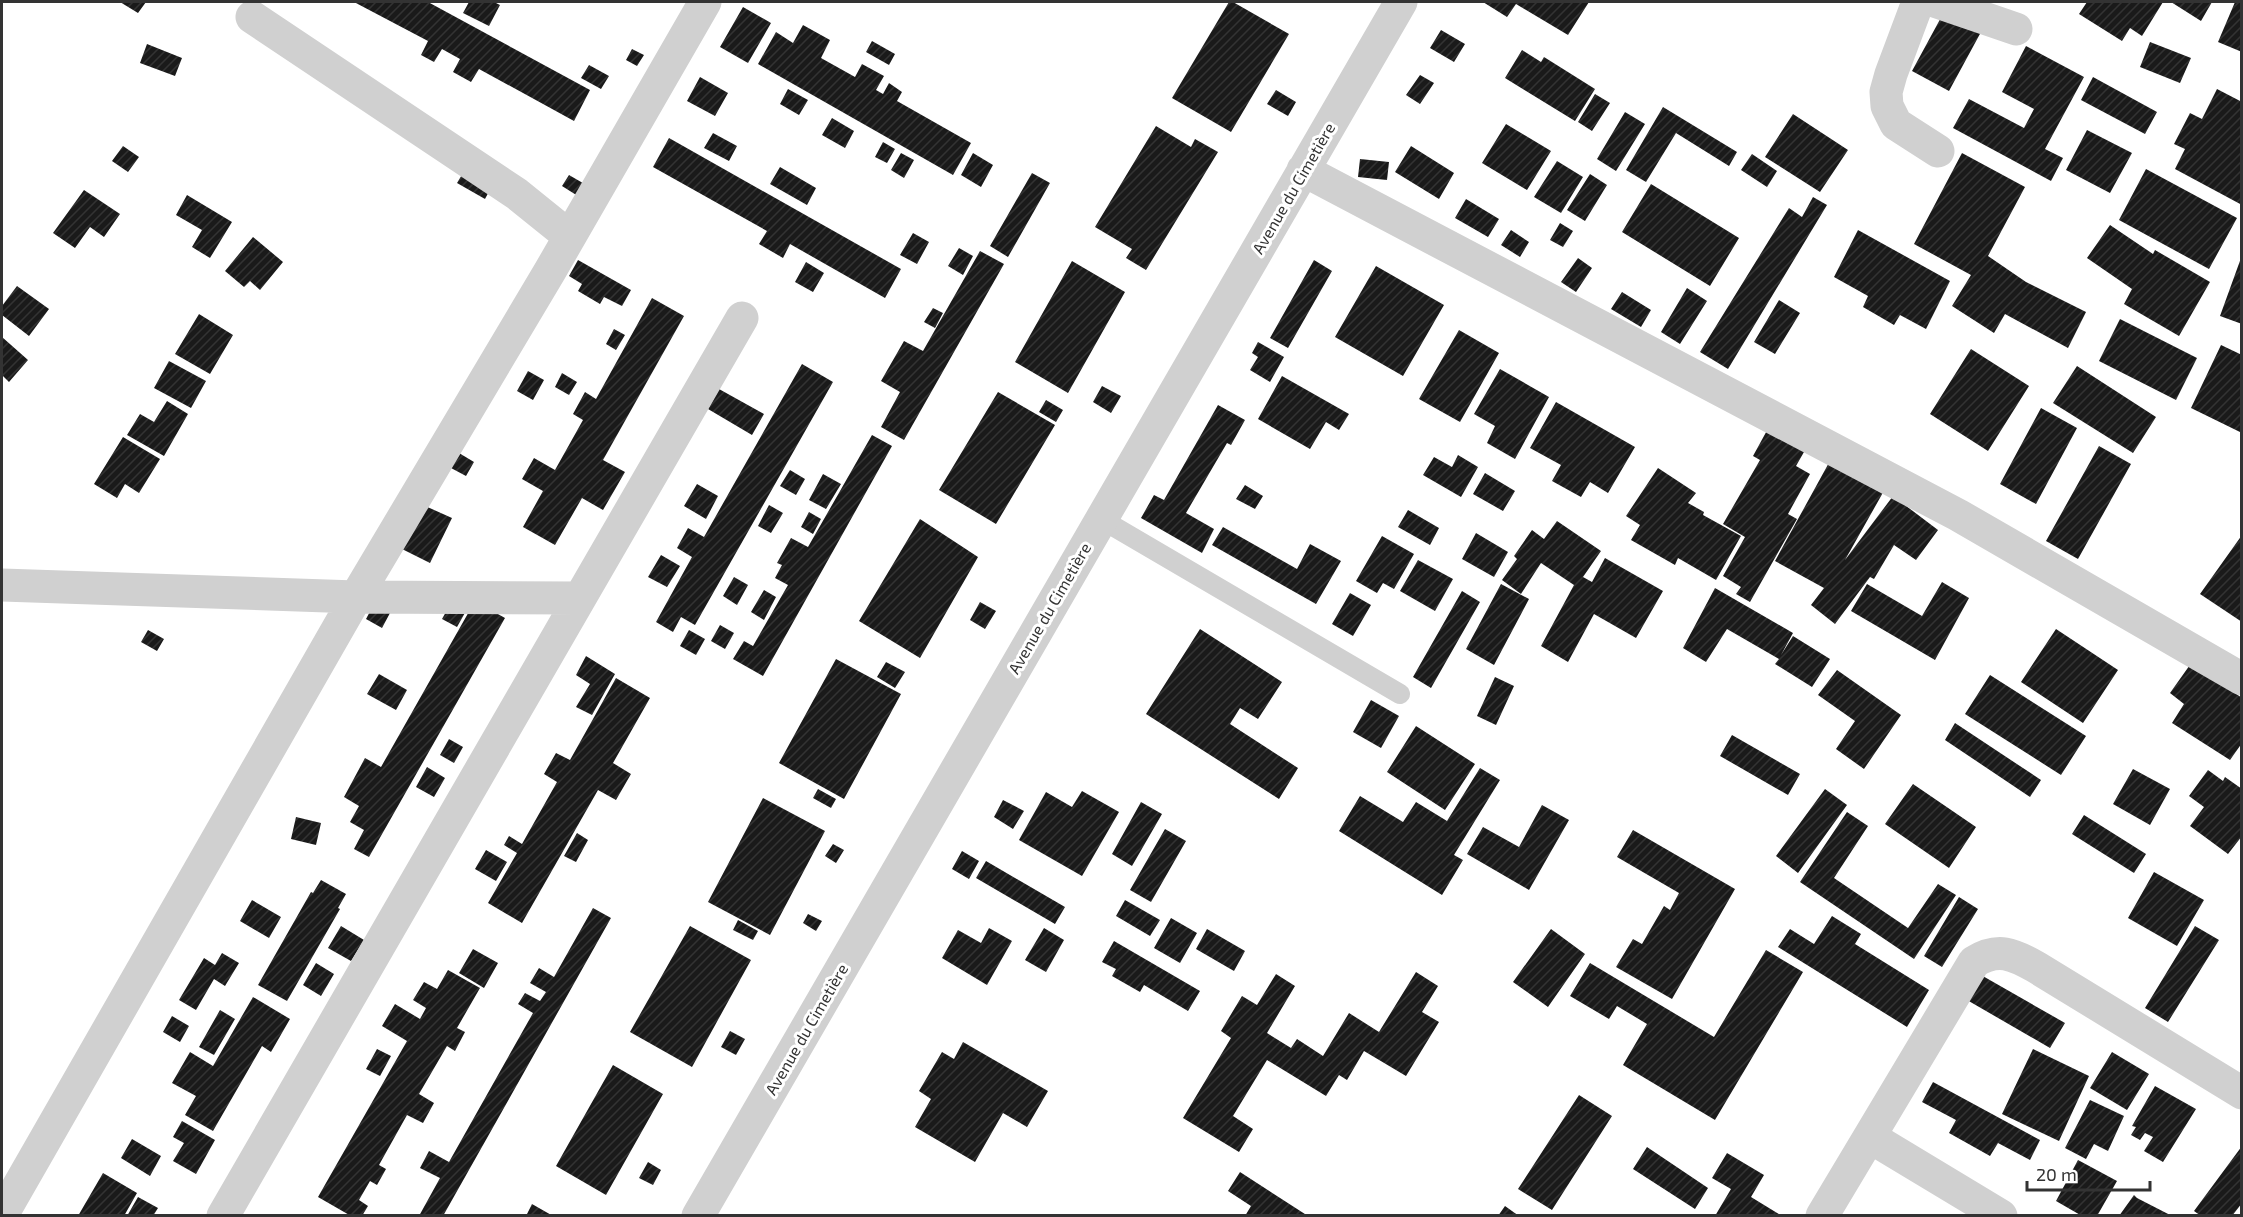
<svg xmlns="http://www.w3.org/2000/svg" width="2243" height="1217" font-family="'Exo 2',sans-serif">
  <style>
    .building { fill: url(#building-hatch) }
    .lines { fill: none; stroke-linecap: round; stroke-linejoin: round }
    .lane { stroke: #d0d0d0; stroke-width: 20 }
    .street { stroke: #d0d0d0; stroke-width: 33 }
    .labels { text-anchor: middle; dominant-baseline: central; stroke-width: 6; stroke-linejoin: round; paint-order: stroke }
    .street-label { font-size: 16px; fill: #333; stroke: #fff }
  </style>
  <defs>
    <pattern id="building-hatch" width="6" height="6" patternUnits="userSpaceOnUse" patternTransform="scale(1.5)"><rect width="6" height="6" fill="#1a1a1a"/><path d="M-1 1l2-2M0 6l6-6M5 7l2-2" fill="none" stroke="#333"/></pattern>
  </defs>
  <rect width="100%" height="100%" fill="#fff"/>
  <!-- building -->
  <path class="building" d="M120,2H146L138,13Z
    M354,2H428L590,90L574,121L479,69L471,82L453,72L460,59L442,49L434,62L421,55L428,41Z
    M469,2H494L500,5L489,26L463,13Z
    M1229,2H1233L1289,34L1231,132L1172,98Z
    M1483,2H1589L1568,35L1516,4L1507,17Z
    M2087,2H2163L2142,36L2130,28L2122,41L2079,14Z
    M2171,2H2212L2201,21Z
    M2235,2H2242V52L2218,42Z
    M743,7L771,23L748,63L720,47Z
    M1944,12L1981,32L1949,91L1912,71Z
    M803,25L830,40L821,58L855,77L862,64L884,76L876,90L883,94L889,83L902,92L897,101L971,143L953,175L758,64L776,32L793,43Z
    M1441,30L1465,44L1454,62L1430,48Z
    M872,41L895,54L889,65L866,52Z
    M2150,42L2191,58L2180,83L2140,67Z
    M147,44L182,58L175,76L140,63Z
    M2026,46L2084,77L2045,149L2063,158L2051,181L1953,128L1969,99L2024,128L2034,109L2002,92Z
    M632,49L644,55L637,66L626,60Z
    M1522,50L1541,62L1544,57L1595,89L1575,121L1505,78Z
    M589,65L609,76L601,89L581,78Z
    M1420,75L1434,83L1420,104L1406,95Z
    M700,77L728,93L715,116L687,101Z
    M2093,77L2157,112L2145,134L2081,100Z
    M788,89L808,100L799,115L780,104Z
    M2217,89L2242,102V205L2175,169L2185,149L2174,144L2190,113L2202,119Z
    M1276,90L1296,102L1288,116L1267,104Z
    M1595,94L1610,103L1592,131L1578,122Z
    M1663,107L1737,152L1729,166L1676,133L1646,182L1626,170Z
    M1625,112L1645,124L1616,171L1597,159Z
    M1793,114L1848,150L1820,192L1765,157Z
    M832,118L854,131L845,148L822,135Z
    M1506,124L1551,151L1527,190L1482,163Z
    M1156,126L1191,147L1195,139L1218,152L1146,270L1126,258L1132,249L1095,227Z
    M2087,130L2132,153L2110,193L2066,170Z
    M713,133L737,146L729,161L704,148Z
    M669,138L901,269L885,298L790,244L783,258L759,244L767,231L653,167Z
    M883,142L895,149L887,163L875,157Z
    M123,146L139,157L128,172L112,161Z
    M1411,146L1454,173L1439,199L1395,172Z
    M901,153L914,160L904,178L891,170Z
    M973,153L993,165L981,187L961,175Z
    M1962,153L2025,187L1988,256L2026,282L2086,312L2068,348L2005,314L1994,333L1952,306L1971,275L1914,244Z
    M1752,154L1777,171L1767,187L1741,170Z
    M1360,159L1389,162L1387,180L1358,177Z
    M1557,161L1583,177L1561,213L1534,197Z
    M780,167L816,188L807,205L770,184Z
    M466,168L493,184L485,199L457,183Z
    M2146,169L2237,218L2209,269L2119,220Z
    M1032,173L1050,183L1008,257L990,246Z
    M1590,174L1607,185L1585,221L1567,210Z
    M569,175L588,186L581,198L562,186Z
    M1651,184L1739,238L1710,286L1622,232Z
    M84,190L120,214L104,237L90,227L75,248L53,233Z
    M187,195L232,222L210,258L192,247L202,230L176,215Z
    M1813,197L1827,205L1728,369L1700,352L1789,208L1802,217Z
    M1466,199L1499,219L1488,237L1455,218Z
    M1560,223L1573,231L1563,247L1550,240Z
    M2110,225L2153,254L2155,250L2210,282L2179,336L2124,304L2132,289L2087,258Z
    M1511,230L1529,242L1520,257L1501,245Z
    M1858,230L1950,281L1926,329L1900,315L1894,325L1863,307L1868,296L1834,277Z
    M913,233L929,242L917,264L900,255Z
    M253,237L283,262L260,290L250,281L244,287L225,271Z
    M959,248L973,256L963,275L948,266Z
    M980,251L1004,264L904,440L881,427L900,392L881,381L904,341L923,351Z
    M1578,258L1592,268L1576,292L1561,282Z
    M2241,258H2242V324L2220,316Z
    M578,260L631,290L622,306L604,297L600,304L578,291L582,284L569,276Z
    M1314,260L1332,271L1288,348L1270,338Z
    M1072,261L1125,292L1068,393L1015,362Z
    M806,262L824,273L813,292L795,282Z
    M1376,266L1444,305L1403,376L1335,337Z
    M17,286L49,309L29,336L2,315V306Z
    M1687,288L1707,301L1680,344L1661,332Z
    M1622,292L1651,310L1641,327L1611,309Z
    M652,298L684,316L603,460L625,472L603,510L582,498L555,545L523,527L543,491L522,479L534,458L555,470L583,420L573,414L585,392L596,399Z
    M1779,300L1800,313L1775,354L1754,342Z
    M933,308L943,313L935,328L924,322Z
    M199,314L233,335L210,374L175,354Z
    M2120,319L2197,358L2176,400L2099,361Z
    M614,329L625,335L616,350L606,344Z
    M1459,330L1499,353L1460,422L1419,399Z
    M2,337L28,360L9,382L2,375Z
    M1258,342L1284,357L1270,382L1250,370L1258,357L1252,353Z
    M2221,345L2242,355V433L2191,408Z
    M1971,349L2029,386L1988,451L1930,414Z
    M169,361L206,381L191,408L154,388Z
    M802,364L833,382L695,625L681,617L673,632L656,622L692,557L677,548L688,528L704,537Z
    M2077,366L2156,417L2133,453L2053,403Z
    M1500,369L1549,397L1515,459L1487,443L1495,426L1474,414Z
    M528,371L544,380L533,400L517,391Z
    M562,373L577,382L569,395L555,387Z
    M1282,376L1349,414L1339,430L1326,422L1310,449L1258,419Z
    M1102,386L1121,396L1111,413L1093,402Z
    M719,389L764,414L752,435L708,409Z
    M998,392L1055,425L996,524L939,490Z
    M1046,400L1063,410L1056,422L1039,412Z
    M167,401L188,414L164,456L127,435L140,414L154,422Z
    M1556,402L1635,447L1608,493L1590,482L1581,497L1552,481L1561,465L1530,448Z
    M1218,405L1245,420L1231,445L1227,443L1186,513L1214,529L1202,553L1141,518L1154,495L1164,500Z
    M2041,408L2077,428L2036,504L2000,484Z
    M1770,425L1808,445L1796,466L1810,474L1788,514L1797,519L1750,602L1736,594L1741,587L1723,576L1745,537L1723,524L1760,460L1753,456Z
    M872,435L892,446L763,676L733,659L744,641L753,646L788,585L775,578L782,565L777,563L791,538L808,547Z
    M123,437L160,459L139,493L125,484L117,498L94,484Z
    M2099,446L2131,464L2078,559L2046,541Z
    M459,453L474,462L466,476L451,468Z
    M1458,455L1478,467L1461,497L1423,475L1434,457L1452,467Z
    M1831,459L1885,489L1845,560L1893,496L1938,530L1916,560L1894,545L1874,579L1870,577L1835,624L1811,605L1824,588L1775,561Z
    M1658,468L1696,493L1688,503L1704,512L1703,515L1741,536L1716,580L1678,558L1675,565L1631,540L1640,525L1626,516Z
    M790,470L805,479L796,495L780,486Z
    M1485,473L1515,491L1503,511L1473,494Z
    M823,474L841,484L826,509L809,500Z
    M697,484L718,496L706,519L684,506Z
    M1245,485L1263,496L1255,509L1236,499Z
    M423,505L452,518L430,563L402,549Z
    M769,505L783,513L771,533L758,526Z
    M1408,510L1439,528L1430,545L1398,527Z
    M809,512L821,519L813,534L801,527Z
    M920,519L978,557L920,658L859,621Z
    M1557,521L1601,551L1583,577L1592,582L1605,558L1663,591L1636,638L1594,614L1568,662L1541,646L1574,585L1541,563L1521,594L1502,580L1517,559L1514,556L1532,530L1544,539Z
    M1223,527L1297,569L1310,544L1341,561L1316,604L1212,545Z
    M1476,533L1508,552L1494,577L1462,559Z
    M2242,535V622L2200,594Z
    M1382,536L1414,554L1394,589L1383,583L1377,593L1356,581Z
    M661,555L680,566L667,587L648,577Z
    M1418,560L1453,579L1435,611L1400,591Z
    M734,577L748,585L737,605L723,596Z
    M1942,582L1969,598L1935,660L1851,611L1867,584L1922,616Z
    M1501,584L1529,599L1494,665L1466,649Z
    M1715,588L1793,633L1781,655L1793,636L1830,659L1812,687L1775,664L1779,659L1727,629L1706,662L1683,648Z
    M764,590L776,597L764,620L751,612Z
    M1462,591L1480,602L1431,688L1413,677Z
    M1350,593L1371,605L1353,636L1332,624Z
    M475,601L505,618L369,857L354,849L364,830L350,822L359,806L344,797L365,758L381,767Z
    M980,602L996,611L985,629L970,620Z
    M451,603L466,611L457,627L442,619Z
    M374,604L390,613L382,628L366,619Z
    M720,625L734,633L725,649L711,641Z
    M1200,629L1282,682L1258,719L1240,708L1230,724L1298,768L1279,799L1146,714Z
    M2056,629L2118,670L2083,723L2021,682Z
    M148,630L164,639L157,651L141,642Z
    M689,630L705,639L696,655L680,646Z
    M586,656L615,674L592,715L576,707L590,684L576,675Z
    M836,659L901,694L844,799L779,763Z
    M886,662L905,672L895,688L877,677Z
    M2192,662L2242,698V743L2230,760L2172,723L2184,704L2170,693Z
    M1837,670L1901,715L1864,769L1836,749L1855,721L1818,695Z
    M379,674L407,690L396,710L367,694Z
    M1990,675L2086,736L2061,775L1965,714Z
    M1495,677L1514,686L1496,725L1477,716Z
    M616,678L650,698L613,763L631,774L616,800L598,790L522,923L488,903L517,853L504,845L509,836L522,844L557,782L544,774L556,753L570,760Z
    M1371,700L1399,716L1381,748L1353,732Z
    M1955,723L2041,780L2030,797L1945,740Z
    M1416,726L1475,764L1445,810L1387,772Z
    M1732,735L1800,774L1788,795L1720,756Z
    M449,739L463,747L454,763L440,755Z
    M427,767L445,778L434,797L416,787Z
    M1480,768L1500,780L1454,855L1463,860L1442,895L1339,831L1360,796L1403,822L1416,802L1447,821Z
    M2133,769L2170,789L2150,825L2113,804Z
    M2208,770L2223,781L2225,777L2242,789V836L2228,854L2190,826L2204,807L2189,796Z
    M1913,784L1976,827L1949,868L1885,824Z
    M818,789L836,799L831,808L813,798Z
    M1825,789L1847,805L1798,873L1776,856Z
    M1082,791L1119,812L1082,876L1019,840L1046,792L1072,807Z
    M763,798L825,831L770,935L708,902Z
    M1003,800L1024,811L1013,829L994,817Z
    M1141,802L1162,814L1132,866L1112,854Z
    M1542,805L1569,820L1529,890L1467,854L1483,827L1519,847Z
    M1847,812L1868,826L1834,878L1908,928L1938,884L1956,895L1914,959L1800,882Z
    M2084,815L2146,854L2134,873L2072,834Z
    M296,817L321,823L316,845L291,839Z
    M1165,829L1186,841L1151,902L1130,890Z
    M1633,830L1735,889L1672,999L1616,967L1633,939L1642,944L1664,906L1670,910L1679,893L1617,857Z
    M577,833L588,840L576,862L564,856Z
    M833,844L844,850L836,863L825,856Z
    M486,850L507,862L496,881L475,869Z
    M962,851L979,861L969,879L952,869Z
    M986,861L1065,907L1055,924L976,878Z
    M2154,872L2204,900L2177,946L2128,918Z
    M321,880L346,894L338,908L340,909L287,1001L258,985L311,892L313,893Z
    M1959,897L1978,909L1942,967L1924,956Z
    M252,900L281,917L269,938L240,921Z
    M1125,900L1160,920L1150,936L1116,916Z
    M593,908L611,918L443,1216H419L440,1178L420,1168L429,1151L449,1162L533,1013L518,1004L525,993L540,1001L546,992L530,983L539,968L554,977Z
    M808,914L822,921L816,931L803,923Z
    M1832,916L1861,934L1855,944L1929,990L1907,1027L1778,947L1790,929L1814,944Z
    M1171,918L1197,933L1180,963L1154,948Z
    M738,920L758,931L753,940L733,930Z
    M341,926L364,940L351,961L328,948Z
    M690,926L751,960L692,1067L630,1032Z
    M2195,926L2219,940L2168,1022L2145,1008Z
    M989,928L1012,941L987,985L942,958L958,930L981,943Z
    M1044,928L1064,940L1046,972L1025,960Z
    M1207,929L1245,951L1234,971L1196,949Z
    M1551,929L1585,954L1548,1007L1513,982Z
    M1114,941L1200,991L1188,1011L1144,985L1140,992L1112,976L1116,969L1102,962Z
    M473,949L498,963L484,988L459,973Z
    M1766,950L1803,972L1715,1120L1623,1065L1647,1024L1617,1006L1609,1019L1570,996L1590,963L1714,1037Z
    M222,953L239,963L225,986L214,979L196,1010L179,1000L204,958L215,965Z
    M316,963L334,974L321,996L303,985Z
    M448,970L480,988L457,1028L465,1032L455,1051L447,1046L419,1094L434,1103L423,1123L407,1115L379,1165L386,1169L377,1185L370,1181L359,1200L368,1206L362,1216H351L318,1197L407,1041L382,1026L395,1004L420,1019L426,1008L413,1000L424,982L437,989Z
    M1416,972L1438,986L1422,1012L1439,1022L1406,1076L1364,1051L1347,1080L1339,1075L1326,1096L1267,1060L1233,1116L1253,1129L1239,1152L1183,1118L1231,1038L1221,1031L1242,996L1257,1005L1276,974L1295,986L1267,1033L1291,1048L1297,1039L1323,1056L1349,1013L1379,1032Z
    M1981,975L2065,1023L2050,1048L1967,1000Z
    M253,997L290,1019L271,1052L262,1046L213,1131L185,1115L196,1096L172,1083L190,1052L213,1066Z
    M220,1010L235,1019L214,1055L199,1047Z
    M172,1016L189,1026L180,1042L163,1032Z
    M730,1031L745,1039L736,1055L721,1047Z
    M963,1042L1048,1091L1027,1127L1003,1113L975,1162L915,1127L931,1099L919,1091L942,1052L954,1059Z
    M377,1049L391,1056L380,1076L366,1069Z
    M2033,1049L2089,1076L2059,1141L2002,1114Z
    M2112,1052L2149,1074L2127,1110L2090,1088Z
    M613,1065L663,1094L606,1195L556,1166Z
    M1933,1082L2040,1140L2030,1160L1998,1143L1990,1156L1949,1133L1956,1120L1922,1102Z
    M2155,1086L2196,1109L2163,1162L2144,1151L2153,1137L2145,1133L2140,1140L2131,1135L2136,1127L2132,1126Z
    M1579,1095L1612,1116L1552,1210L1518,1189Z
    M2090,1100L2124,1116L2108,1151L2094,1144L2086,1159L2065,1148Z
    M182,1121L215,1140L196,1174L173,1161L184,1143L173,1137Z
    M132,1139L161,1156L150,1176L121,1158Z
    M2242,1146V1203L2232,1216H2201L2194,1211Z
    M1647,1147L1708,1188L1695,1209L1633,1169Z
    M1727,1153L1764,1175L1751,1197L1782,1216H1715L1731,1189L1712,1178Z
    M2078,1160L2117,1181L2097,1216H2082L2056,1201Z
    M648,1162L661,1170L653,1185L639,1178Z
    M1240,1172L1308,1216H1245L1251,1206L1228,1191Z
    M103,1173L137,1193L124,1216H78Z
    M2134,1195L2137,1198L2172,1216H2119Z
    M138,1197L158,1208L153,1216H127Z
    M532,1204L553,1216H526Z
    M1505,1206L1519,1216H1498Z"/>
  <g class="lines">
    <!-- lane -->
    <path class="lane" d="M1101,519L1400,694"/>
    <!-- street -->
    <path class="street" d="M1918,2L1891,74L1886,92L1887,106L1896,124L1938,151
      M1937,2L2016,29
      M252,17L517,194L569,236
      M1303,170L1958,515L2242,679
      M2,585L356,597L580,598L742,318
      M1870,1137L2001,1216
      M2,1215L356,597L550,271L705,2
      M223,1216L580,598
      M698,1216L1401,2
      M1822,1216L1974,962C1998,947 2013,954 2036,967L2242,1093"/>
  </g>
  <g class="labels">
    <!-- street labels -->
    <g class="street-label">
      <text transform="translate(1293 188) rotate(-60)">Avenue du Cimetière</text>
      <text transform="translate(1049 608) rotate(-60)">Avenue du Cimetière</text>
      <text transform="translate(806 1029) rotate(-60)">Avenue du Cimetière</text>
    </g>
  </g>
  <!-- border -->
  <rect width="2243" height="1217" fill="none" stroke="#333333" stroke-width="6"/>
  <!-- scale -->
  <path d="M2027 1181v9h123v-9" fill="none" stroke="#333333" stroke-width="3"/>
  <text x="2036" y="1181" font-size="18" fill="#333333" stroke="#ffffff" stroke-width="4.5" paint-order="stroke">20 m</text>
</svg>
